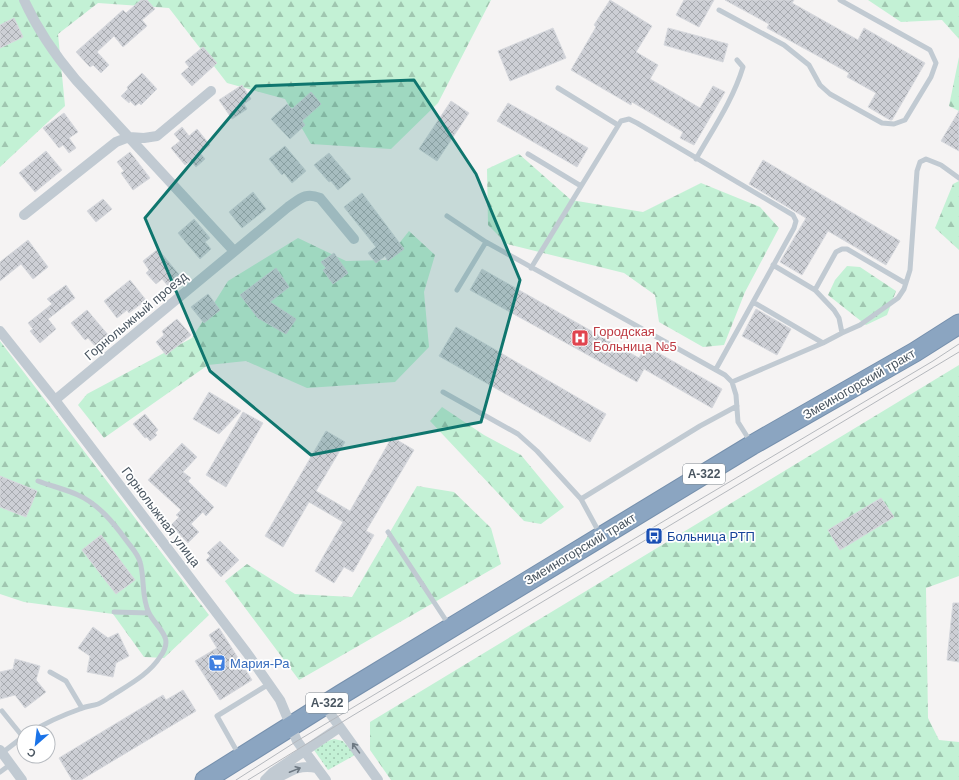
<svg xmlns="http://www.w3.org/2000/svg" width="959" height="780" font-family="Arial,sans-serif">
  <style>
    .grass { fill: url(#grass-dots) }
    .forest { fill: url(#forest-firs) }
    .building { fill: url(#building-cross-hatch); stroke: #d7d9de }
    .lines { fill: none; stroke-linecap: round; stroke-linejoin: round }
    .highway-casing { stroke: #7690ad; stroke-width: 21 }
    .lane { stroke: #c1cad2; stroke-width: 5 }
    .street { stroke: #c1cad2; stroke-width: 10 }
    .highway { stroke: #8ba5c1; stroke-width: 19 }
    .tram { stroke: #b5b8bd; stroke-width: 1 }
    .oneway { stroke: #6e7983 }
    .marked { fill: #0f766e; fill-opacity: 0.2; stroke: #0f766e; stroke-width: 3; stroke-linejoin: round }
    .labels { text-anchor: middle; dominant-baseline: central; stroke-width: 3.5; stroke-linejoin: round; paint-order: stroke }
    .shield { fill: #fff; stroke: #808990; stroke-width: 1 }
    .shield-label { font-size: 12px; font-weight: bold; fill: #4a5661 }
    .street-label { font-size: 13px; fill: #4a5661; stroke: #fff }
    .health-label { font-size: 13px; fill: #be3a42; stroke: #fff; text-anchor: start }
    .transit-label { font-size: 13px; fill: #164399; stroke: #fff; text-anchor: start }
    .shop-label { font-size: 13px; fill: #366cbe; stroke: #fff; text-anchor: start }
  </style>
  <defs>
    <pattern id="grass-dots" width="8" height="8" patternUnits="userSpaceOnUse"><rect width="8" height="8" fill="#c3f1d5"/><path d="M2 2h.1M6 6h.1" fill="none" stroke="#a0c6b0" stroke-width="1.8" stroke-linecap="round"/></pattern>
    <pattern id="forest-firs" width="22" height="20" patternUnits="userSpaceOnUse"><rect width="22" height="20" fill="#c3f1d5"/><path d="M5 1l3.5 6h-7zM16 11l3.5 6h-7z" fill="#a0c6b0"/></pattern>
    <pattern id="building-cross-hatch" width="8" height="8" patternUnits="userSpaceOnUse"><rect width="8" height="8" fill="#cdcfd5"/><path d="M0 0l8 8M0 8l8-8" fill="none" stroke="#a8abb0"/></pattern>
  </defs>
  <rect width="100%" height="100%" fill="#f5f3f3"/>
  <!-- grass -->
  <path class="grass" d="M334,739L343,741L355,755L328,770L314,750L328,741Z"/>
  <!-- forest -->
  <path class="forest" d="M0,0H491L438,103L391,149L311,144L285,99L227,83L169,8L98,3L58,34L65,106L0,167Z
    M868,0H959V39L942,20L901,22Z
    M959,57V111L949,106Z
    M519,154L571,200L643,212L701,183L760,207L779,228L745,292L724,345L703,347L659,322L655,295L624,273L507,244L488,225L487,169Z
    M959,181V250L935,228L953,184Z
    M409,231L435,255L424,292L429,347L395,382L307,388L246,361L208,365L104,438L78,405L87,394L192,338L228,281L298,238L346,261L386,260Z
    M847,266L860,267L896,291L887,315L866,325L828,295L835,280Z
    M0,341L209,615L164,658L144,657L113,614L24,602L0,594Z
    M959,365V576L926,588L928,718L939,740L959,742V780H391L370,750V722Z
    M442,407L484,435L521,455L564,507L541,524L524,521L430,421Z
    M417,486L454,492L491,528L501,564L299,680L225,581L247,564L295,594L352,597Z"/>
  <!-- building -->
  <path class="building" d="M141,0H147L155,9L142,20L147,26L123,47L114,36L97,52L109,65L101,73L93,65L90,67L76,52L123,10L126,13Z
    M610,0L652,26L636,52L658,65L650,79L700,108L713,86L725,92L694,145L680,138L683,132L632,102L631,105L571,70L596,27L594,25Z
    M684,0H714L699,27L676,15Z
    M725,0H794L792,3L858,40L864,28L925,63L892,120H890L868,107L876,93L847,77L849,73L767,28L769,24Z
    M14,18L23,37L0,48V25Z
    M553,28L566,58L510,81L498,51Z
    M668,28L728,44L723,62L664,45Z
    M203,47L217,63L192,86L181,74L189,67L185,62Z
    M142,73L157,89L141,105L139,103L135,106L130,101L129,103L121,96L128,89L127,87Z
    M242,85L251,99L244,104L247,109L232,119L219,100Z
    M311,92L321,104L302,121L305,125L290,139L271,119L287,104L292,109Z
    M451,101L469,113L437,161L419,149Z
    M508,103L588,148L577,167L497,121Z
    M959,111V151L941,141Z
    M64,113L78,132L69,138L76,148L69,153L63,145L59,148L43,128Z
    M182,127L189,136L197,129L210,145L200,153L205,159L196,167L191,161L185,165L171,148L180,141L174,134Z
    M285,146L306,171L292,183L284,173L282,175L269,159Z
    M46,151L62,170L35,192L19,173Z
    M130,152L150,178L133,190L121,173L124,171L117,162Z
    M329,153L351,179L338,190L331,181L329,182L314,165Z
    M763,160L900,241L886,265L828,231L802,275L780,262L806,218L749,184Z
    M253,192L266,209L242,228L229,212Z
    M362,193L404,249L388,261L385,256L376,263L368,253L376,247L344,207Z
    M103,199L112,209L96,222L87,211Z
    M194,219L210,238L205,242L211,249L200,259L178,233Z
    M28,240L48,267L33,279L21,264L0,281V262Z
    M158,249L181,277L169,287L162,279L156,284L146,273L149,270L143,261Z
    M334,253L348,273L333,284L323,270L326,268L321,262Z
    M276,268L289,287L270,302L296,319L286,334L258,318L240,295Z
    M482,269L639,358L646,346L722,389L712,408L644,369L637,382L470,290Z
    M130,280L146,300L129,313L127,310L117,318L104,301Z
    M66,285L75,298L48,319L56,329L40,343L30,331L33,329L28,323L52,304L47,299Z
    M208,294L220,310L204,323L191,307Z
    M756,309L791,329L777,355L742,336Z
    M87,310L109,336L96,347L88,338L85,340L71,323Z
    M177,319L191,335L166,355L156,342L164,335L162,331Z
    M456,327L606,414L590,442L439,356Z
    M209,392L241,411L219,434L193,419Z
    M243,412L263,423L226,487L206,475Z
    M145,414L158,430L155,433L157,435L150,441L147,437L145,438L133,424Z
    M326,431L345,442L316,491L350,511L392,437L414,450L366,531L374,535L353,572L344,567L334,583L315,571L343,522L309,502L283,547L265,536Z
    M182,443L197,457L183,472L191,478L188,481L214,507L206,516L203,512L191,524L199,532L188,543L171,525L179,517L176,515L181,510L148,480Z
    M0,476L37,491L26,517L0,507Z
    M881,498L894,517L840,550L828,530Z
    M101,535L135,580L116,594L82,550Z
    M220,541L239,560L221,577L206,560L210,556L207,553Z
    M953,603H959V662L947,660Z
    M93,627L108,638L118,633L129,656L116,663L113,677L87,672L90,656L78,648Z
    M219,628L252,680L220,700L195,661L217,648L209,635Z
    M15,659L40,666L36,680L46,692L25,708L15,695L0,699V672L13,669Z
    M183,690L196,711L81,780H72L59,758L163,695L166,700Z"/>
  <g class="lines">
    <!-- highway casing -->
    <g class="highway-casing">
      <path id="highway" d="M205,780L342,694L617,527L752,445L915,352L959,324"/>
    </g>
    <!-- lane -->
    <path class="lane" d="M719,10L784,45L809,65L820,85L830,94L882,123L894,124L905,120L931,77L936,63L930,50L840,0
      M558,88L618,125
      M528,154L581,186
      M696,159C713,129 733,100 743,67L737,60
      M447,216L486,242L725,375L732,382L736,395L738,422L750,441
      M773,265L815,290
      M531,268L621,121L629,119L637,123L793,215L796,221L794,228L716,369
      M457,290L486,242
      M753,302L823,343
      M842,333L839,318L834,310L815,290L836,252L842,249H847L905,283
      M732,382L823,343L842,333L860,325L898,298L904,289L910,270L917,171L920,162L926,159L941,165L959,178
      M443,392L518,434L537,451L581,499L700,426L737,406
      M581,499L600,534
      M388,532L449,625
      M114,612L149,613
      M50,672L66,681L82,708
      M2,711L23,737
      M31,732C47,722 63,715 80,709C86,706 92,706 98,704C103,702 108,698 113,695C130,684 149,674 160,657C175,637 158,630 149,613C141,597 145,579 140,562C138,554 131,547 126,540C113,522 98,504 78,495C65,489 51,486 38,481
      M2,753L24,736
      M239,755L217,716L269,684
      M0,772L11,764"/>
    <!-- street -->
    <path class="street" d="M24,0C38,31 54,54 76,80L234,251
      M24,215L116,142L129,137L144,138L157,136L211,91
      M0,331L55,400L247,653L280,700L297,741L326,780
      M55,400L288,207C300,199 305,192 320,198L354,239
      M324,705L378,780
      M0,750L22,780
      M265,780L272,773L340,727
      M274,780C290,771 299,764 317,768"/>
    <!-- highway -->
    <use href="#highway" class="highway"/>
    <!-- tram -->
    <path class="tram" d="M236,780L297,741L699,500L933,361L959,344
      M248,780L352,716L959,352"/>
  </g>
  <!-- one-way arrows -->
  <defs><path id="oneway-shaft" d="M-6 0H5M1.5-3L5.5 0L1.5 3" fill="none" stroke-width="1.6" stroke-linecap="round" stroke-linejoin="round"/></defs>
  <g class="oneway">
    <use href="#oneway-shaft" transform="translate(356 748) rotate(-126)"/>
    <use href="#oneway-shaft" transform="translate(295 770) rotate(-22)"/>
  </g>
  <!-- marked area -->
  <path class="marked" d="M414,80L476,174L520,280L481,422L311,455L210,371L145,218L256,86Z"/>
  <!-- icons -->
  <defs>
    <g id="hospital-square" transform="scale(0.9)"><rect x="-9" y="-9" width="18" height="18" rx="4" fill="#e0444e" stroke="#fff"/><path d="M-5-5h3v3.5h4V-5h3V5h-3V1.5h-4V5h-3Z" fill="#fff"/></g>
    <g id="bus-square" transform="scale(0.9)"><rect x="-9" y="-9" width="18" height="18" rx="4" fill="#1a4fb4" stroke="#fff"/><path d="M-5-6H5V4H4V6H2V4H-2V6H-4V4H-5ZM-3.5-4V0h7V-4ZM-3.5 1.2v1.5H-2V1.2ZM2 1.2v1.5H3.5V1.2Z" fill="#fff"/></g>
    <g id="supermarket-square" transform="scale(0.9)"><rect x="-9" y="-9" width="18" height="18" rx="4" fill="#3f7fe0" stroke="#fff"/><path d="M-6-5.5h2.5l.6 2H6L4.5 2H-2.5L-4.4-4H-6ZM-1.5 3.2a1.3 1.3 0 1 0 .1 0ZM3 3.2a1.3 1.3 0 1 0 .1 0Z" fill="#fff"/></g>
  </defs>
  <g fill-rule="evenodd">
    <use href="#hospital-square" x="580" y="338"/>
    <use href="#bus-square" x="654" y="536"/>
    <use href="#supermarket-square" x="217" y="663"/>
  </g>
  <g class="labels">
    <!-- shield labels -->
    <g class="shield">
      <rect x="683" y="464" width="42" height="20" rx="3"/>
      <rect x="306" y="693" width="42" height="20" rx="3"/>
    </g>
    <g class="shield-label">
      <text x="704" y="474">А-322</text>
      <text x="327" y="703">А-322</text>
    </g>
    <!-- street labels -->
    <g class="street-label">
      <text transform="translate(136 316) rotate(-40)">Горнолыжный проезд</text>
      <text transform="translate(859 384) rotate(-30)">Змеиногорский тракт</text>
      <text transform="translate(161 517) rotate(53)">Горнолыжная улица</text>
      <text transform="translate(580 549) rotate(-31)">Змеиногорский тракт</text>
    </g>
    <!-- health labels -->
    <g class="health-label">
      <text x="593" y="331">Городская<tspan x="593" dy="15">Больница №5</tspan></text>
    </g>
    <!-- transit labels -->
    <g class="transit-label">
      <text x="667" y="536">Больница РТП</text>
    </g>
    <!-- shop labels -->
    <g class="shop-label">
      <text x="230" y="663">Мария-Ра</text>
    </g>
  </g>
  <!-- north arrow -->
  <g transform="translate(36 744) rotate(208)"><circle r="19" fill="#ffffff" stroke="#b7bbc0"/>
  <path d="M0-3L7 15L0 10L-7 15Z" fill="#1a73e8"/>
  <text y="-6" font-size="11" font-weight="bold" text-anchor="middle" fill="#4a5661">С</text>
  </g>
</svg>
